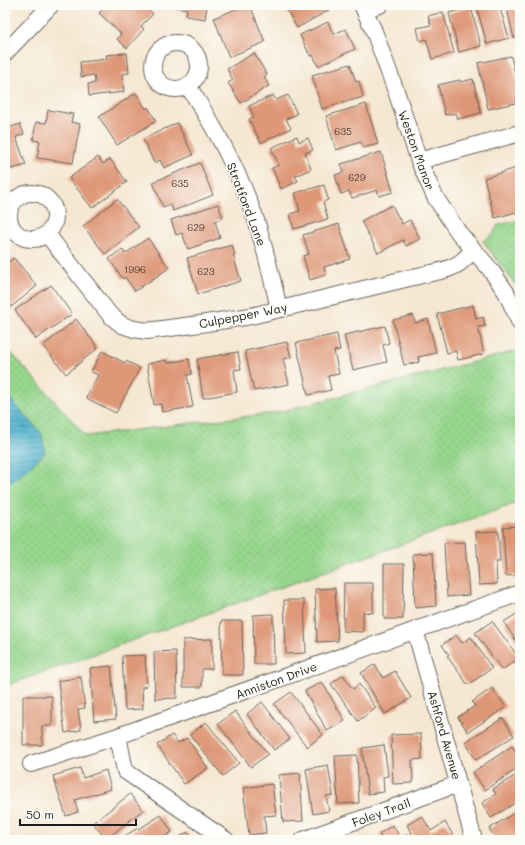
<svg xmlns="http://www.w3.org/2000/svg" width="525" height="845" font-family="Mali,sans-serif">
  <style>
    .grass { fill: url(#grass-dots); stroke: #597954 }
    .water { fill: url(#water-rules); stroke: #366875 }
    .building { fill: #de9878 }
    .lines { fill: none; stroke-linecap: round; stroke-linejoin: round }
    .minor-casing { stroke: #68635b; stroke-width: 18 }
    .minor { stroke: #fff; stroke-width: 16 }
    .labels { text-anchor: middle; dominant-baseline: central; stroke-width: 3.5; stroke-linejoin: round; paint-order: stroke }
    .number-label { font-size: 10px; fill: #4c3b33 }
    .street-label { font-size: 12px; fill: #1c1c1c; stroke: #fdfcf7 }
  </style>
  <defs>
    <pattern id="grass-dots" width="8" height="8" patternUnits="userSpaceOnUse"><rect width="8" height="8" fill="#96d68d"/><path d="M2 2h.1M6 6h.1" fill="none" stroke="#81b779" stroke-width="1.8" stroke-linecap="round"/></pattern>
    <pattern id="water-rules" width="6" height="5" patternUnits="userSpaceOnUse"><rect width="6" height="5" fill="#4fb3ce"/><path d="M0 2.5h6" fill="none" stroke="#4191a6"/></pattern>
  </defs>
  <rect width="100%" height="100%" fill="#fdfcf7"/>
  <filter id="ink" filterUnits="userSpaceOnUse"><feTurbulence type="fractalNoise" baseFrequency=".025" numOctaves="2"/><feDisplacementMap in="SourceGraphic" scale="8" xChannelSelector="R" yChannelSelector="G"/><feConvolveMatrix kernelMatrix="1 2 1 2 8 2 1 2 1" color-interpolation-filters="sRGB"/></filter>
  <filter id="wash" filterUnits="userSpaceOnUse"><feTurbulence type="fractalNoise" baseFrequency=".012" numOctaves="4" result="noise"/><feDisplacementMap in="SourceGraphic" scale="16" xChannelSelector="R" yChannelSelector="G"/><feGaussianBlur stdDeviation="0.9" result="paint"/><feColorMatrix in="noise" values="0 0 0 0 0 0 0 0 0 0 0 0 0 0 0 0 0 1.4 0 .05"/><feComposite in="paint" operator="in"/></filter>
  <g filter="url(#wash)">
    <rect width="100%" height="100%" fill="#f5e7d1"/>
    <!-- grass -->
    <path class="grass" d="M520,220V294L517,287L483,241L492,235L498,225Z
      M5,346L86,436L274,413L520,350V502L8,685L5,742Z"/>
    <!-- water -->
    <path class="water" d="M5,393L42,434L45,453L9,484L5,485Z"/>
    <g id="blocks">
      <!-- building -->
      <path class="building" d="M107,5H143L153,14L141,26L144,29L127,48L117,39L121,34L99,13Z
        M170,5H207L205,19L186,16L187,9L170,6Z
        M246,5H250L265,42L229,57L214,18Z
        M284,5H327L329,10L297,28Z
        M476,5H499L509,38L487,44Z
        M506,5H520V36L514,38Z
        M471,7L481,46L459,52L449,13Z
        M443,12L454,53L432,59L426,39L420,41L417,28L431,25L428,16Z
        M328,22L333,34L346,29L355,49L318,66L313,55L310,56L300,35Z
        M127,53L129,73L122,74L124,92L89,96L88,84L95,83L94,75L81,77L80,62L107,59L106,55Z
        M254,53L267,75L264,77L269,86L241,103L228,83L233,80L227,69Z
        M511,56L520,95V102L488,109L478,63Z
        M350,64L356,82L359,81L363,97L322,109L312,75Z
        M473,79L481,113L458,119L456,113L445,115L438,85L460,80L461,82Z
        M136,93L146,109L148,107L156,121L117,145L99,117Z
        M273,95L276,100L288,95L297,114L286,119L291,128L261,143L249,119L254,117L249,106Z
        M366,104L378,144L363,148L361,142L336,150L326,116Z
        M48,110L73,114L71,122L80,124L73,163L37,158L40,141L33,140L36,122L46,123Z
        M177,123L193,155L164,168L160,160L154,163L143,139Z
        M20,124L24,134L16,137L26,165L8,170L9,172L5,173V129Z
        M297,136L299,142L308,138L313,150L305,153L311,169L295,176L298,181L281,189L272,168L279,165L271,148Z
        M381,152L393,192L379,196L377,190L352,198L349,191L341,194L335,175L344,172L341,164Z
        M98,157L103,164L110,159L127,182L92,208L69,178Z
        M200,163L213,195L173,211L171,204L163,207L153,182Z
        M517,168L520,180V211L495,218L484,178Z
        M324,185L328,200L323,202L328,219L294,229L290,214L300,211L295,193Z
        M117,199L139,227L105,254L83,226Z
        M218,204L223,218L215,221L220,238L188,249L182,233L176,235L171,220Z
        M392,205L402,224L410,220L420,239L406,246L403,240L378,253L361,221Z
        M339,224L350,259L324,267L326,275L310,280L303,256L309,254L303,235Z
        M148,238L169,268L135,291L125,277L123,279L109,259L122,249L125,254Z
        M232,245L235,255H233L241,281L198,294L187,258Z
        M14,258L37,286L5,312V265Z
        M51,285L72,314L36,339L15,310Z
        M473,305L476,319L483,317L485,326L478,327L484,354L458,360L456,351L447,353L437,314Z
        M413,315L415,323L428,319L436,353L418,357L419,362L404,365L393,320Z
        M76,319L98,348L66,374L43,346Z
        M385,326L389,343L383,345L387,362L353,370L344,335Z
        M337,334L340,350L334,351L339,374L328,376L331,390L308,395L296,343Z
        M287,342L291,357L283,359L289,384L254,391L245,351Z
        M102,351L125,363L126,361L140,368L116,413L86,398L98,375L91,372Z
        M238,352L241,369L234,370L237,392L203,398L197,359Z
        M189,359L192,374L187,375L193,407L162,412L161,404L154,405L147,364L166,360L167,363Z
        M520,526V575L506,576L503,527Z
        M498,531L500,562H496L497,584L479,585L476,532Z
        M465,542L469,595L447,597L444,543Z
        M433,553L436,606L415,608L413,554Z
        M384,564H404L403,619H384Z
        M344,583H373V613L363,612V632L343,631Z
        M335,588L338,641L317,642L315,589Z
        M284,600H304L306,653L286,654Z
        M518,613L520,616V647L504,622Z
        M273,614L274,664H254L253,615Z
        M221,621H242L243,675H222Z
        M492,621L519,658L502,670L475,633Z
        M456,635L462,643L471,637L492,668L468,685L447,656L449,655L442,645Z
        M212,639V669H202V687H183V640Z
        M176,651L177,698L155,699L154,652Z
        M145,655L147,686L142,687L143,709L125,710L122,656Z
        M375,664L383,678L395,671L411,698L385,714L361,673Z
        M111,666L116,719L94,721L90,668Z
        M343,675L353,689L359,684L376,708L358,721L331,684Z
        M81,677L85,708L78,709L81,730L65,733L58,681Z
        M322,682L345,721L327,731L305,691Z
        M492,688L506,707L468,732L458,717L475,706L472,702Z
        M291,692L323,735L307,747L274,704Z
        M23,696H52V726H42V745H23Z
        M262,702L290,739L274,750L247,714Z
        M235,711L268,754L251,767L218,724Z
        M503,718L514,736L476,760L465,742Z
        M206,722L239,763L223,776L190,735Z
        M421,734L422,759L412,760L413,783L393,784L391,735Z
        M172,735L178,743L187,738L208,768L184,784L157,745Z
        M384,745L388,776L383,777L384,792L368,794L362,748Z
        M512,746L520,758V767L485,790L473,772Z
        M357,755L359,803L338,804L335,756Z
        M328,765L333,795L326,796L329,811L313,814L306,769Z
        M80,768L83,778L106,770L111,789L75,800L78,812L66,816L53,776Z
        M300,773L303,821L283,822L279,775Z
        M518,774L520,777V800L491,818L482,803L496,794L493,789Z
        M272,784L276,815L264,816L266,833L249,835L243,788Z
        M130,794L143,810L106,839L93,823Z
        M520,809V834L510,840H497L489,829Z
        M161,815L172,832L159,840H118L138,828L139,829Z
        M422,816L431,831L445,822L456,840H416L407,825Z
        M393,825L401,839L407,835L410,840H382L379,834Z
        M187,832L193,840H175Z"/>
    </g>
  </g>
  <g filter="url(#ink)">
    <use href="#blocks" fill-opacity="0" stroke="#68635b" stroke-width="1"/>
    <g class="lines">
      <!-- minor casing -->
      <g class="minor-casing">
        <path id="minor" d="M362,5L374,31L397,94L419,161L435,197L459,233L490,269L506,292L520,323
          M364,9L380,5
          M153 66a23 23 0 1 1 46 0a23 23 0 1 1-46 0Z
          M5,53L51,5
          M188,86C215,127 238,170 255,217C265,247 272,278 279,309
          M419,161L520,133
          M9 216a23 23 0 1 1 46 0a23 23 0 1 1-46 0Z
          M47,234L110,315L122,325L134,329L147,331L200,324L251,316L422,275C435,272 452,270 462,261C466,258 469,254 473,250
          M415,630L474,840
          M118,736L125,771L226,840
          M31,764L118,736L520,593
          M303,840L458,784"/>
      </g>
      <!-- minor -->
      <use href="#minor" class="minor"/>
    </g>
  </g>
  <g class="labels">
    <!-- number labels -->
    <g class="number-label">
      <text x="343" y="131">635</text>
      <text x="357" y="177">629</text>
      <text x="180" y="183">635</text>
      <text x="196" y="227">629</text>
      <text x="135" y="269">1996</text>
      <text x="206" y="271">623</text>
    </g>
    <!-- street labels -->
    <g class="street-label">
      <text transform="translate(417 150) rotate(70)">Weston Manor</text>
      <text transform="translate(247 204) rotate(69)">Stratford Lane</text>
      <text transform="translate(243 315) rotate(-11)">Culpepper Way</text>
      <text transform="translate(276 680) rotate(-20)">Anniston Drive</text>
      <text transform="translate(445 735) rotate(74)">Ashford Avenue</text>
      <text transform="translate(381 812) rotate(-20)">Foley Trail</text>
    </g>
  </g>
  <!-- margin -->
  <rect width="525" height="845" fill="none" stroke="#fdfcf7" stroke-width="20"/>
  <!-- scale -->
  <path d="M20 819v6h116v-6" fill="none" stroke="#1c1c1c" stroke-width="2"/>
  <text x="26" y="819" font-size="12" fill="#1c1c1c" stroke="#fdfcf7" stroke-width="3" paint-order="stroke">50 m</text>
</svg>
